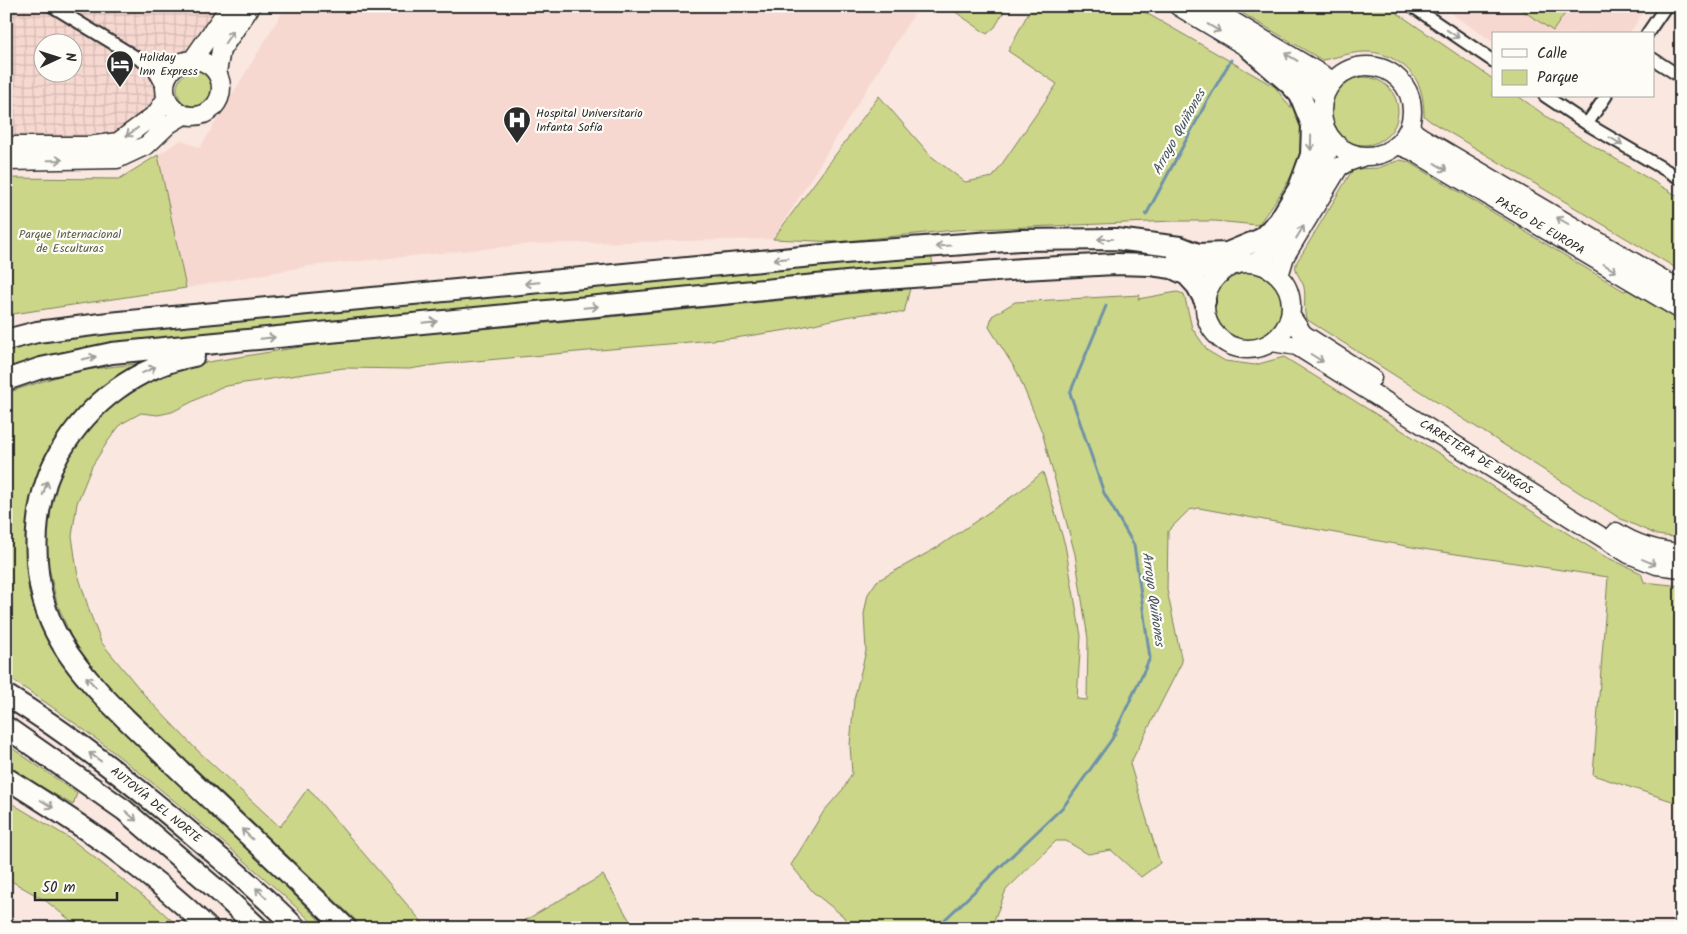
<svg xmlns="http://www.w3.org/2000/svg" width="1687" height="934" font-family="Kalam,sans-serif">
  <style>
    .built { fill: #f7d8d0 }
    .industrial { fill: url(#industrial-grid); fill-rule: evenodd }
    .green { fill: #cbd689; stroke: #7b805a }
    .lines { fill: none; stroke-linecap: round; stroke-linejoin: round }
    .stream { stroke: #6f92a9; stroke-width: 3 }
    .street-casing { stroke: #2b2b2b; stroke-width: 15 }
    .primary-casing { stroke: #2b2b2b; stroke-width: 21 }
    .highway-casing { stroke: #2b2b2b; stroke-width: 24 }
    .street { stroke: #fdfcf7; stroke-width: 11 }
    .primary { stroke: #fdfcf7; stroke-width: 18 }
    .highway { stroke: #fdfcf7; stroke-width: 20 }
    .oneway { stroke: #9e9e9b }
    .labels { text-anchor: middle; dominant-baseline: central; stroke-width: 4.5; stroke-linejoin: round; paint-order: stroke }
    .poi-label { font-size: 12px; fill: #2b2b2b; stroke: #fdfcf7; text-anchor: start }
    .street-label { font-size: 12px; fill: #2b2b2b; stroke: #fdfcf7 }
    .park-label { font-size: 12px; fill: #5b5e47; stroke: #fdfcf7 }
    .water-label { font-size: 14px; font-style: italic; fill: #485660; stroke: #fdfcf7 }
  </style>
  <defs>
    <pattern id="industrial-grid" width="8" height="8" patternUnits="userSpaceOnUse" patternTransform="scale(1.25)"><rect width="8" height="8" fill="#f7d8d0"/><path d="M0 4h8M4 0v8" fill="none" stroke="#d4bab3"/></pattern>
  </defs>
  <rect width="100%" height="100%" fill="#f9e7e0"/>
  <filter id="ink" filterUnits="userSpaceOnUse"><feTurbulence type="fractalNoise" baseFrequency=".02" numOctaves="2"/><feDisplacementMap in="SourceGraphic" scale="10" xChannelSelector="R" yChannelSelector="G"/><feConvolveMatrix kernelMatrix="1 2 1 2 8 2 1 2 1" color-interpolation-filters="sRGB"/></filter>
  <g filter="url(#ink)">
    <!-- built -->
    <path class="built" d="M286,6H919L773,239L533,244L309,266L186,288L158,155L181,140L200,148Z
      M1440,6H1647L1629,34H1493V42Z"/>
    <!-- industrial -->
    <path class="industrial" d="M6,6H229L193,59L178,64L167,77L156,114L118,142L6,146ZM42,42H72V72H42Z"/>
    <!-- green -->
    <path class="green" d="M947,6H1007L995,27L987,34Z
      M1032,6H1134L1275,87L1290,107L1296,106C1298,113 1301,121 1302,129C1305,166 1278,197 1258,225L1215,221H1174L955,230L837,242L773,239L879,96L931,156L965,182L993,177L1057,84L1008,51Z
      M1230,6H1387L1493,79V96H1518L1557,124L1681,198V271L1430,121L1424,116C1424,106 1423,97 1420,88C1413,67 1387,51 1365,52C1350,52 1336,58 1322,60Z
      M1516,6H1570L1553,31Z
      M177 89a18 18 0 1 1 36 0a18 18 0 1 1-36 0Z
      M1330 111a34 34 0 1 1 68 0a34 34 0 1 1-68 0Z
      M158,155L186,288L6,315V178L119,179Z
      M1400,160L1409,162L1624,291L1630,289L1681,320V538L1657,535L1621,519L1306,319C1303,308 1306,298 1304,287C1302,279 1294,273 1296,264C1297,261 1300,257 1302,254L1350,174L1355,169L1378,168Z
      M931,253L933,266L6,372V349L62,338L138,327Z
      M1214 306a34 34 0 1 1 68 0a34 34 0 1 1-68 0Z
      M910,288L904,313L878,312L845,317L787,330L735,338L442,364L409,369L344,368L244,383L221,387L172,412L158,415L141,413L121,424L108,441L92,466L77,503L72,536L77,571L90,613L101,642L147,698L196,749L280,827L308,788L427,928H364L102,680L72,639L57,603L47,559L48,520L57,478L76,440L111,406L155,378L196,364L350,339L516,326Z
      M1177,292L1184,294L1192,328L1208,351L1225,361L1255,365L1284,357L1604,556L1641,573L1644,582L1681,586V804L1593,775L1608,577L1423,549L1199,508L1189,510L1168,531L1167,590L1182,662L1130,764L1160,863L1141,877L1111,850L1088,854L1066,841H1056L1006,890L991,928H851L843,916L813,892L791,865L824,811L844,788L852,773L850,745L854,700L866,651L864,614L868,594L877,581L938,547L1020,491L1043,472L1065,545L1081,636L1077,699L1087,700L1088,639L1075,554L1042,432L1017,372L989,327L992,316L1015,302L1140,295L1138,299Z
      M144,363L69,422L38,473L25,537L29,593L48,643L89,696L185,785L327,928H318C281,892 243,859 204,826C141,772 76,721 6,676V393L75,371Z
      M6,744L77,793L73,805L6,766Z
      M6,800L71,839L158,908L180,928H80L46,901L6,878Z
      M603,875L634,928H512Z"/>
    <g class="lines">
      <!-- stream -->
      <path class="stream" d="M1146,215L1206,103L1231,60
        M936,928L1064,806L1112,739L1150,658L1134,545L1104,493L1070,393L1106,306"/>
      <!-- street casing -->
      <g class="street-casing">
        <path id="street" d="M52,6L152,67L164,89
          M1412,6L1493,61
          M1647,34L1666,6
          M1653,59L1681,77
          M152,67L178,64
          M1545,96L1587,124L1681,179
          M1587,124L1606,96"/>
      </g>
      <!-- primary casing -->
      <g class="primary-casing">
        <path id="primary" d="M1178,6L1317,89L1324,97
          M1207,6L1333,81
          M193,59L230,6
          M165 88a28 28 0 1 1 56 0a28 28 0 1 1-56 0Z
          M1322 111a45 45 0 1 1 90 0a45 45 0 1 1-90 0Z
          M217,72L221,50L251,6
          M1410,126L1415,133L1421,137L1681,290
          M1398,145L1413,151L1681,310
          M6,146H88L118,142L156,114L166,99
          M6,161L117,159L147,145L169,124L184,115
          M1205 306a43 43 0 1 1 86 0a43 43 0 1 1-86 0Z
          M1254,263L1266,256L1273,248L1326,160L1330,138
          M1279,276L1285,256L1339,167L1348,162L1362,157
          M1290,315L1303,334L1372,378
          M1272,342L1297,346L1629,554L1657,565L1681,568
          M1616,532C1636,545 1657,551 1681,553"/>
      </g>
      <!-- highway casing -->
      <g class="highway-casing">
        <path id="highway" d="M1178,256L1194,264L1219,273
          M6,340L37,332L109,323L855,252L1020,240L1116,239L1180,247L1198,254L1227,253L1261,239L1279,221L1299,188L1311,155L1312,125L1300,95L1291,85L1250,49
          M194,356C136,367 90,402 60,452C28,506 29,589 61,642C86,685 135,727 171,762C229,817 288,872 346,928
          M6,380L41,368L112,353L857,281L1023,269L1115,264L1151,265L1172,268L1187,275L1197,286L1205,301
          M6,695C70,734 129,781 186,829C224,861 260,892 296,928
          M6,727L124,810L224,896L258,928
          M6,778C77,822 148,869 208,928"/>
      </g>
      <!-- street -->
      <use href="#street" class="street"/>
      <!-- primary -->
      <use href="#primary" class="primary"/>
      <!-- highway -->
      <use href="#highway" class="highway"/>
    </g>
    <!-- one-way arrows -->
    <defs><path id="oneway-shaft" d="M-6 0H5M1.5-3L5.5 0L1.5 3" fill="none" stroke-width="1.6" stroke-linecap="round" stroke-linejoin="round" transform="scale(1.25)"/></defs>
    <g class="oneway">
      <use href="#oneway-shaft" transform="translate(1214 28) rotate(31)"/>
      <use href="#oneway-shaft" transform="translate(1453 34) rotate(34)"/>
      <use href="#oneway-shaft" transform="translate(229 37) rotate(-56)"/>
      <use href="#oneway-shaft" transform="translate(1291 57) rotate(-149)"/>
      <use href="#oneway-shaft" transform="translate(132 132) rotate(144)"/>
      <use href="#oneway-shaft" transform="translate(1616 141) rotate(30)"/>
      <use href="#oneway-shaft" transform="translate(1311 143) rotate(91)"/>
      <use href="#oneway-shaft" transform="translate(55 160) rotate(-1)"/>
      <use href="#oneway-shaft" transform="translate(1441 167) rotate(31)"/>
      <use href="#oneway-shaft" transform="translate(1563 221) rotate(-150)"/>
      <use href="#oneway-shaft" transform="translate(1300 232) rotate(-59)"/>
      <use href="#oneway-shaft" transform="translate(1105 239) rotate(180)"/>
      <use href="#oneway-shaft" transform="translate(943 246) rotate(176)"/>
      <use href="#oneway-shaft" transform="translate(781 259) rotate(175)"/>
      <use href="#oneway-shaft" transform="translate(1610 268) rotate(31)"/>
      <use href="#oneway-shaft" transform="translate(532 283) rotate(175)"/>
      <use href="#oneway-shaft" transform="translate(591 307) rotate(-5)"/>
      <use href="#oneway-shaft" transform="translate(430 322) rotate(-6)"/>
      <use href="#oneway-shaft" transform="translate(268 338) rotate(-6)"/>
      <use href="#oneway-shaft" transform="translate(89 358) rotate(-11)"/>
      <use href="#oneway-shaft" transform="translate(1317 358) rotate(32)"/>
      <use href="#oneway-shaft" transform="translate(149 370) rotate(-25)"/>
      <use href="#oneway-shaft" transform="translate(45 488) rotate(-72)"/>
      <use href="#oneway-shaft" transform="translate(1649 562) rotate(23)"/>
      <use href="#oneway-shaft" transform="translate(91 682) rotate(-133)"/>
      <use href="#oneway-shaft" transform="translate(95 757) rotate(-144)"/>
      <use href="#oneway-shaft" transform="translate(47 804) rotate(32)"/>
      <use href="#oneway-shaft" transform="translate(131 816) rotate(41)"/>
      <use href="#oneway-shaft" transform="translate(247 834) rotate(-136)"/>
      <use href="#oneway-shaft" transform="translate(261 893) rotate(-135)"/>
    </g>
  </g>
  <!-- icons -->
  <defs>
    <g id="hotel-pin" transform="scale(1.4375)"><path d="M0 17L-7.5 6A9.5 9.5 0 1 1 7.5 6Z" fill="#2b2b2b" stroke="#fdfcf7"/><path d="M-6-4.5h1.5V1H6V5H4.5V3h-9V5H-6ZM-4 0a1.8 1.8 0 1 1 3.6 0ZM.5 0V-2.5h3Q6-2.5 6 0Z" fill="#fff"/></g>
    <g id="hospital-pin" transform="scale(1.4375)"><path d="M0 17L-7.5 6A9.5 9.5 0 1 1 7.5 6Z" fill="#2b2b2b" stroke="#fdfcf7"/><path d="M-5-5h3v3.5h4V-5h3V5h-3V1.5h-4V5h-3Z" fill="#fff"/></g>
  </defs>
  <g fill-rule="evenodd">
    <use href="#hotel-pin" x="120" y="64"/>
    <use href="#hospital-pin" x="517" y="120"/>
  </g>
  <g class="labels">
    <!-- poi labels -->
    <g class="poi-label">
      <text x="139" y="57">Holiday<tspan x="139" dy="14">Inn Express</tspan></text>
      <text x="536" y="113">Hospital Universitario<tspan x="536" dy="14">Infanta Sofía</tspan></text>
    </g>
    <!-- street labels -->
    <g class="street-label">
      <text transform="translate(1540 226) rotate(31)">PASEO DE EUROPA</text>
      <text transform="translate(1476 457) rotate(32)">CARRETERA DE BURGOS</text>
      <text transform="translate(156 805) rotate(39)">AUTOVÍA DEL NORTE</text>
    </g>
    <!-- park labels -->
    <g class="park-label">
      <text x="70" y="234">Parque Internacional<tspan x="70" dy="14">de Esculturas</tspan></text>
    </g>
    <!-- water labels -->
    <g class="water-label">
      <text transform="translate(1179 132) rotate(-61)">Arroyo Quiñones</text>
      <text transform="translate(1153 599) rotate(82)">Arroyo Quiñones</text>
    </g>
  </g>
  <!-- margin -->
  <rect width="1687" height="934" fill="none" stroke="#fdfcf7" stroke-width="25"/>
  <rect x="12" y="12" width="1662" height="909" fill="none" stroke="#2b2b2b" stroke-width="2" filter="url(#ink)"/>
  <!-- legend -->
  <rect x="1492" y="32" width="162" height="65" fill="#fdfcf7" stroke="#a9a8a5"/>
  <rect x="1502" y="49" width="25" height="8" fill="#fdfcf7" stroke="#a9a8a5"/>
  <text x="1537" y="58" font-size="15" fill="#2b2b2b">Calle</text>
  <rect x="1502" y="70" width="25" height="15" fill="#cbd689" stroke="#a9a8a5"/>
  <text x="1537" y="82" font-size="15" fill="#2b2b2b">Parque</text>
  <!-- north arrow -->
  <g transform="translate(58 58) rotate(86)"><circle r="24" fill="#fdfcf7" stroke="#a9a8a5"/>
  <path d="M0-4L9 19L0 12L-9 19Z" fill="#2b2b2b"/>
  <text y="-8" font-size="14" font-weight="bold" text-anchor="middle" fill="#2b2b2b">N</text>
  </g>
  <!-- scale -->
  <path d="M35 892v8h82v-8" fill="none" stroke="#2b2b2b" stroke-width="2.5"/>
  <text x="42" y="892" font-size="15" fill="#2b2b2b" stroke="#fdfcf7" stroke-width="4" paint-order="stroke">50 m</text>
</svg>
